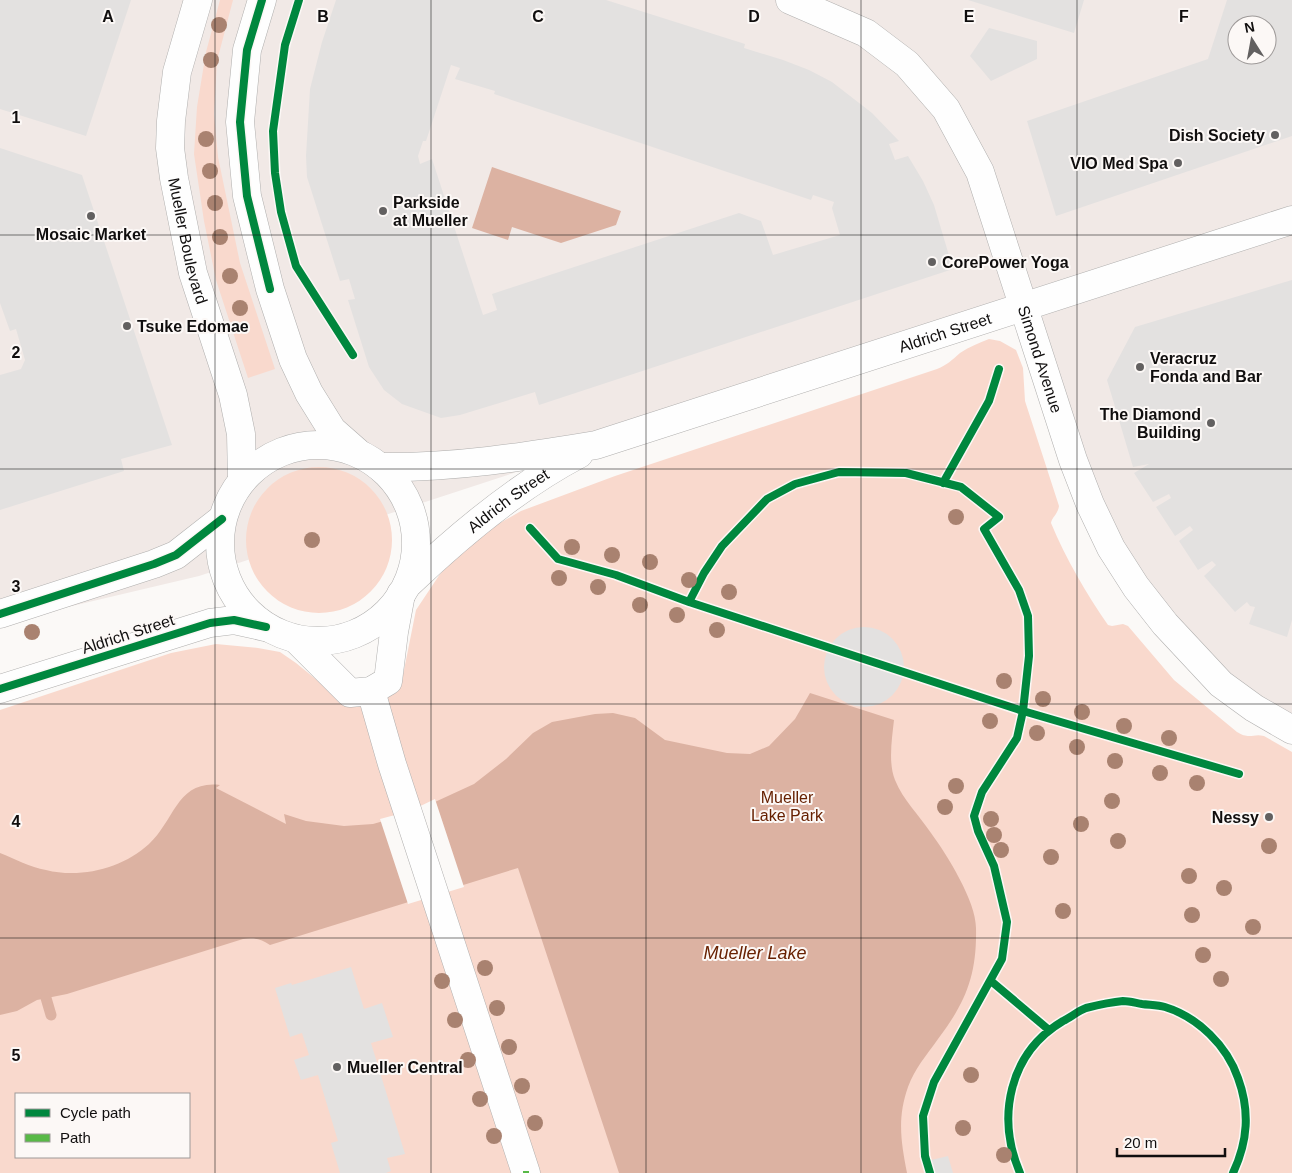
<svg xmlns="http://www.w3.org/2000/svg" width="1292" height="1173" font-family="Helvetica,sans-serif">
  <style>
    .built { fill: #f1e9e6; fill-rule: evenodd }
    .green { fill: #f9d9cd; fill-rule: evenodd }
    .water { fill: #dcb2a2 }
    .pier { fill: #fbf9f7 }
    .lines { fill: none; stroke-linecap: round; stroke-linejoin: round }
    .stream { stroke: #dcb2a2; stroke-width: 11 }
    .building { fill: #e3e1e0; fill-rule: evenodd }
    .minor-casing { stroke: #b0afae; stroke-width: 29 }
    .minor { stroke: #fefefe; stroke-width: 28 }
    .quiet { stroke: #58b947; stroke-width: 6; stroke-dasharray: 12 6; stroke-linecap: butt }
    .cycleway-casing { stroke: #fcf8f6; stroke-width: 11 }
    .cycleway { stroke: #00873e; stroke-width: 8 }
    .tree { fill: #a98270 }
    .grid { fill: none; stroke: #100e0e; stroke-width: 1; stroke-opacity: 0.55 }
    .poi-dot { fill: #626060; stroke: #fcf8f6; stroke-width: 2 }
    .labels { text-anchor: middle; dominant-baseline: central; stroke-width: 4; stroke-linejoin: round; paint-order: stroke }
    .poi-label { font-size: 16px; font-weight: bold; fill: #100e0e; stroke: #fcf8f6; text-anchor: start }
    .street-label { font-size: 16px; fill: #100e0e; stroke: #fcf8f6 }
    .park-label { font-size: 16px; fill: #662001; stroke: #fcf8f6 }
    .water-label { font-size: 18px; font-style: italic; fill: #682102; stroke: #fcf8f6 }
    .grid-label { font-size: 16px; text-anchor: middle; font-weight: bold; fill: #100e0e; stroke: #fcf8f6; stroke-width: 4; stroke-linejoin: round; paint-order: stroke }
  </style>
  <rect width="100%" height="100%" fill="#fbf9f7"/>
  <!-- built -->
  <path class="built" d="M0,0H1292V730L1254,708L1136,587L1024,306L199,576L0,623ZM1237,25H1267V55H1237Z"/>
  <!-- green -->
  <path class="green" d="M220,0H233L217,61L214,114L218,157L240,263L275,369L248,378L216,280L204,221L194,154L197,107L206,52Z
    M989,339L1000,341L1016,350L1023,368L1025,401L1059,506C1058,514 1052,517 1051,523C1066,559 1086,593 1108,625L1112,626L1123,624L1128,626L1174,680L1237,732C1250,740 1253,733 1264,736L1292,752V1173H0V710L171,653L216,644L258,648L280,652L296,663L345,703L401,685L416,610L440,574L461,551L484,532L521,511L615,476L937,369C947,365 952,360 960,353C969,347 979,343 989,339ZM16,1094H189V1157H16Z
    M246 540a73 73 0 1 1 146 0a73 73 0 1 1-146 0Z"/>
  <!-- water -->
  <path class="water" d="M492,167L621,211L616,225L561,243L512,227L508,240L472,228Z
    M810,693L894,720C892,738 888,763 895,780C903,800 919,815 931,833C947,855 976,901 976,928C977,975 966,1002 938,1039C926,1056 915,1068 908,1087C897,1118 901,1142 907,1173H619L518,868L270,945C261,939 254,937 243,939L67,994L37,1000L17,1011L0,1015V853C15,859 30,867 46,870C81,879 123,868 149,844C175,820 177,780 220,785L216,788L286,824L284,814L306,821L344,826L373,824L411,813L474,784L506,759L533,733L552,722L595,714L613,713L635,718L665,740L727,753L750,754L769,746L795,719Z"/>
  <!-- pier -->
  <path class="pier" d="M435,799L464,887L408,904L380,819L410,811Z"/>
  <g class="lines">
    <!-- stream -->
    <path class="stream" d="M46,998L51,1015"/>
  </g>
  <!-- building -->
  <path class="building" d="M0,0H131L86,136L0,109Z
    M336,0H606L745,44L744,48L783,60L809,70L832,82L872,113L899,141L889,144L895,160L908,156L923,181L934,205L953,269L539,405L535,392L460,415L441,418L402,404L384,390L369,367L348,300L355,299L349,279L340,281L307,177L306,156L310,89L322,42ZM451,65L460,68L455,79L495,91L494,94L811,200L813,195L834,202L832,208L840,235L773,255L761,221L739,213L492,294L497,310L483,315L432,159L420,164L418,156L423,141H426Z
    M968,0H1084L1074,33Z
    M1227,0H1292V136L1056,216L1027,121L1208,59ZM1237,25H1267V55H1237Z
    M989,28L1037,41V59L991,81L970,56Z
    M0,148L82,175L172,445L121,459L124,471L0,510V375L21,369L25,360L16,329L10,331L0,303Z
    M1292,280V620L1287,637L1249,624L1255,607L1250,606L1247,602L1235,612L1204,576L1216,565L1212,561L1198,570L1179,541L1193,530L1190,526L1175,536L1156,507L1171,498L1169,494L1153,502L1134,473L1149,464L1133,467L1107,380L1135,327Z
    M824 667a40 40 0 1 1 80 0a40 40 0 1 1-80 0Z
    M351,967L364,1009L382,1003L393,1037L371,1043L405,1154L387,1158L391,1171L386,1173H340L331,1143L338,1141L318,1075L301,1080L294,1060L309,1055L302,1033L290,1037L275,988L291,983L292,985Z
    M948,1156L953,1173H926L923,1162Z"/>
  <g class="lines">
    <!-- minor casing -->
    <g class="minor-casing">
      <g id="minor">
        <path id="s1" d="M198,0L177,72L171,121L170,148L174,178L193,273L233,395L241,434L242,480"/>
        <path d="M262,0L247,50L240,122L247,196L270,289L293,359L309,393L332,430L357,452"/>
        <path id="s2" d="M790,0L866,33L907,64L946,109L980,172L1073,460L1090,504L1111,548L1136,587L1165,624L1221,684L1254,708L1292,730"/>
        <circle cx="318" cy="543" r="98"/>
        <path id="s3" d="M380,467C453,468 524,457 596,445L1292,220"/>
        <path id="s4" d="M407,585C457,537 518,486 579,454"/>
        <path d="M0,614L154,564L176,555L222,519"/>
        <path d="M296,639L350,693L371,691L388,681L394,632L401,594"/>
        <path d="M0,689L210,623L234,620L265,627"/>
        <path d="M371,691L392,764L526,1173"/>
      </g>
    </g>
    <!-- minor -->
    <use href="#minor" class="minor"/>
    <!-- quiet -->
    <path class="quiet" d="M526,1171V1173"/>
    <!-- cycleway casing -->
    <g class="cycleway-casing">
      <path id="cycleway" d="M262,0L247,50L240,122L247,196L270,289
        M299,0L285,45L273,131L275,173L281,212L296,266L353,355
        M943,483L989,401L999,369
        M530,528L558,559L616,575L689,602L1023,711L1239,774
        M689,602L704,573L722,546L767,499L795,484L839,472L906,473L961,487L999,517L984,529L1019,590L1028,616L1029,656L1023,711L1017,738L982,792L974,816L978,831L994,866L1007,922L1002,959L934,1082L923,1116L925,1156L930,1173
        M0,614L154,564L176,555L222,519
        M0,689L210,623L234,620L266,627
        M991,981L1049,1030
        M1020,1173C996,1117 1009,1053 1063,1021C1071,1017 1078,1011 1086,1008C1098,1005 1112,1002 1123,1001C1129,1001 1136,1003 1142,1004C1149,1005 1158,1005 1165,1007C1198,1017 1227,1046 1238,1078C1250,1111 1248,1141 1233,1173"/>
    </g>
    <!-- cycleway -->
    <use href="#cycleway" class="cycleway"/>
  </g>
  <!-- trees -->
  <g class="tree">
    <circle cx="219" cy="25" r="8"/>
    <circle cx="211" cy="60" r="8"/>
    <circle cx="206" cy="139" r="8"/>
    <circle cx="210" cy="171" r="8"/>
    <circle cx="215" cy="203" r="8"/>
    <circle cx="220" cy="237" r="8"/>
    <circle cx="230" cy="276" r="8"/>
    <circle cx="240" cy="308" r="8"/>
    <circle cx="956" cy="517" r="8"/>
    <circle cx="312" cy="540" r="8"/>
    <circle cx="572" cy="547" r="8"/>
    <circle cx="612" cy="555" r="8"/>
    <circle cx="650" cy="562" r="8"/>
    <circle cx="559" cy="578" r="8"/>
    <circle cx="689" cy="580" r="8"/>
    <circle cx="598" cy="587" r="8"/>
    <circle cx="729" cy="592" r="8"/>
    <circle cx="640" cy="605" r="8"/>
    <circle cx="677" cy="615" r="8"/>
    <circle cx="717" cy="630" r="8"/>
    <circle cx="32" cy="632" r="8"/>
    <circle cx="1004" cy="681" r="8"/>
    <circle cx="1043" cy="699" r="8"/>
    <circle cx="1082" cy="712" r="8"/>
    <circle cx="990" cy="721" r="8"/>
    <circle cx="1124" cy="726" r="8"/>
    <circle cx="1037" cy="733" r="8"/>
    <circle cx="1169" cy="738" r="8"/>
    <circle cx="1077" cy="747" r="8"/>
    <circle cx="1115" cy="761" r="8"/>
    <circle cx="1160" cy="773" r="8"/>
    <circle cx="1197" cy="783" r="8"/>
    <circle cx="956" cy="786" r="8"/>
    <circle cx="1112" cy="801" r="8"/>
    <circle cx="945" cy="807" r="8"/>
    <circle cx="991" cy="819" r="8"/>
    <circle cx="1081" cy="824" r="8"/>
    <circle cx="994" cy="835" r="8"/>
    <circle cx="1118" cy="841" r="8"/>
    <circle cx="1269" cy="846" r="8"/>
    <circle cx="1001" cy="850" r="8"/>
    <circle cx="1051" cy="857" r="8"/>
    <circle cx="1189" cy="876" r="8"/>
    <circle cx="1224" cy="888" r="8"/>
    <circle cx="1063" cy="911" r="8"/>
    <circle cx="1192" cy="915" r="8"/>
    <circle cx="1253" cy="927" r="8"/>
    <circle cx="1203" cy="955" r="8"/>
    <circle cx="485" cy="968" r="8"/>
    <circle cx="1221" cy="979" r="8"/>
    <circle cx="442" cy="981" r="8"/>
    <circle cx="497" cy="1008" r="8"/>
    <circle cx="455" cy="1020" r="8"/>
    <circle cx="509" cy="1047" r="8"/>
    <circle cx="468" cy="1060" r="8"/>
    <circle cx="971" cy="1075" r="8"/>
    <circle cx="522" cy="1086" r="8"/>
    <circle cx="480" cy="1099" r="8"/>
    <circle cx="535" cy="1123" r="8"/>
    <circle cx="963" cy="1128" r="8"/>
    <circle cx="494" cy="1136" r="8"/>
    <circle cx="1004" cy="1155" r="8"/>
  </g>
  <!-- grid -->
  <path class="grid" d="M215,0V1173M431,0V1173M646,0V1173M861,0V1173M1077,0V1173M0,235H1292M0,469H1292M0,704H1292M0,938H1292"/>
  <!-- markers -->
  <g class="poi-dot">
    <circle cx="1275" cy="135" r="5"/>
    <circle cx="1178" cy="163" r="5"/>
    <circle cx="383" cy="211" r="5"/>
    <circle cx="91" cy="216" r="5"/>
    <circle cx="932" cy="262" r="5"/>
    <circle cx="127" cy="326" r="5"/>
    <circle cx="1140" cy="367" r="5"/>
    <circle cx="1211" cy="423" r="5"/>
    <circle cx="1269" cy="817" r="5"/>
    <circle cx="337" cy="1067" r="5"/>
  </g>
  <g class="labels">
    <!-- poi labels -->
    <g class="poi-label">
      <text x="1265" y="135" text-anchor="end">Dish Society</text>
      <text x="1168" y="163" text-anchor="end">VIO Med Spa</text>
      <text x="393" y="202">Parkside<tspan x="393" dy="18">at Mueller</tspan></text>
      <text x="91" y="234" text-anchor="middle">Mosaic Market</text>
      <text x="942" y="262">CorePower Yoga</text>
      <text x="137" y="326">Tsuke Edomae</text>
      <text x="1150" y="358">Veracruz<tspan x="1150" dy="18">Fonda and Bar</tspan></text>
      <text x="1201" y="414" text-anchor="end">The Diamond<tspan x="1201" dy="18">Building</tspan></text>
      <text x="1259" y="817" text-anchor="end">Nessy</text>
      <text x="347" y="1067">Mueller Central</text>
    </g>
    <!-- street labels -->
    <g class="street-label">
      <text stroke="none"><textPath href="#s1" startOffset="246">Mueller Boulevard</textPath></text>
      <text stroke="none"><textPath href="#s3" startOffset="584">Aldrich Street</textPath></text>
      <text stroke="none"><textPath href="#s2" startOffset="462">Simond Avenue</textPath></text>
      <text stroke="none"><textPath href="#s4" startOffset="132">Aldrich Street</textPath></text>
      <text transform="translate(128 634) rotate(-18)">Aldrich Street</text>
    </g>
    <!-- park labels -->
    <g class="park-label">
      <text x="787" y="797">Mueller<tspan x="787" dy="18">Lake Park</tspan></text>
    </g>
    <!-- water labels -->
    <g class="water-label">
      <text x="755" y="953">Mueller Lake</text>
    </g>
  </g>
  <g class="grid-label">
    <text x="108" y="22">A</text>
    <text x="323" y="22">B</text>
    <text x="538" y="22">C</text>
    <text x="754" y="22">D</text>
    <text x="969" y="22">E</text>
    <text x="1184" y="22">F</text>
    <text x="16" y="123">1</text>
    <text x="16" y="358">2</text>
    <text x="16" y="592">3</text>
    <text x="16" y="827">4</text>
    <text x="16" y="1061">5</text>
  </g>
  <!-- legend -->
  <rect x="15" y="1093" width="175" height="65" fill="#fcf8f6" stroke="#9e9a99"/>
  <rect x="25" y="1109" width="25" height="8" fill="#00873e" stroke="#9e9a99"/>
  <text x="60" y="1118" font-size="15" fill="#100e0e">Cycle path</text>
  <rect x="25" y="1134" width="25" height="8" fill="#58b947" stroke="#9e9a99"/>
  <text x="60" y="1143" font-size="15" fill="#100e0e">Path</text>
  <!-- north arrow -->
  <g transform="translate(1252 40) rotate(349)"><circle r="24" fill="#fcf8f6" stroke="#9e9a99"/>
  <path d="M0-4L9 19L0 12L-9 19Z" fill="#626060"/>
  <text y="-8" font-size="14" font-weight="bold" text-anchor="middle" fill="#100e0e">N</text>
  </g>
  <!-- scale -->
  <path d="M1117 1148v8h108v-8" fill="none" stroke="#100e0e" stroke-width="2.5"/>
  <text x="1124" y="1148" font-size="15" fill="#100e0e" stroke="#fcf8f6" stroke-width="4" paint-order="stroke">20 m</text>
</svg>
